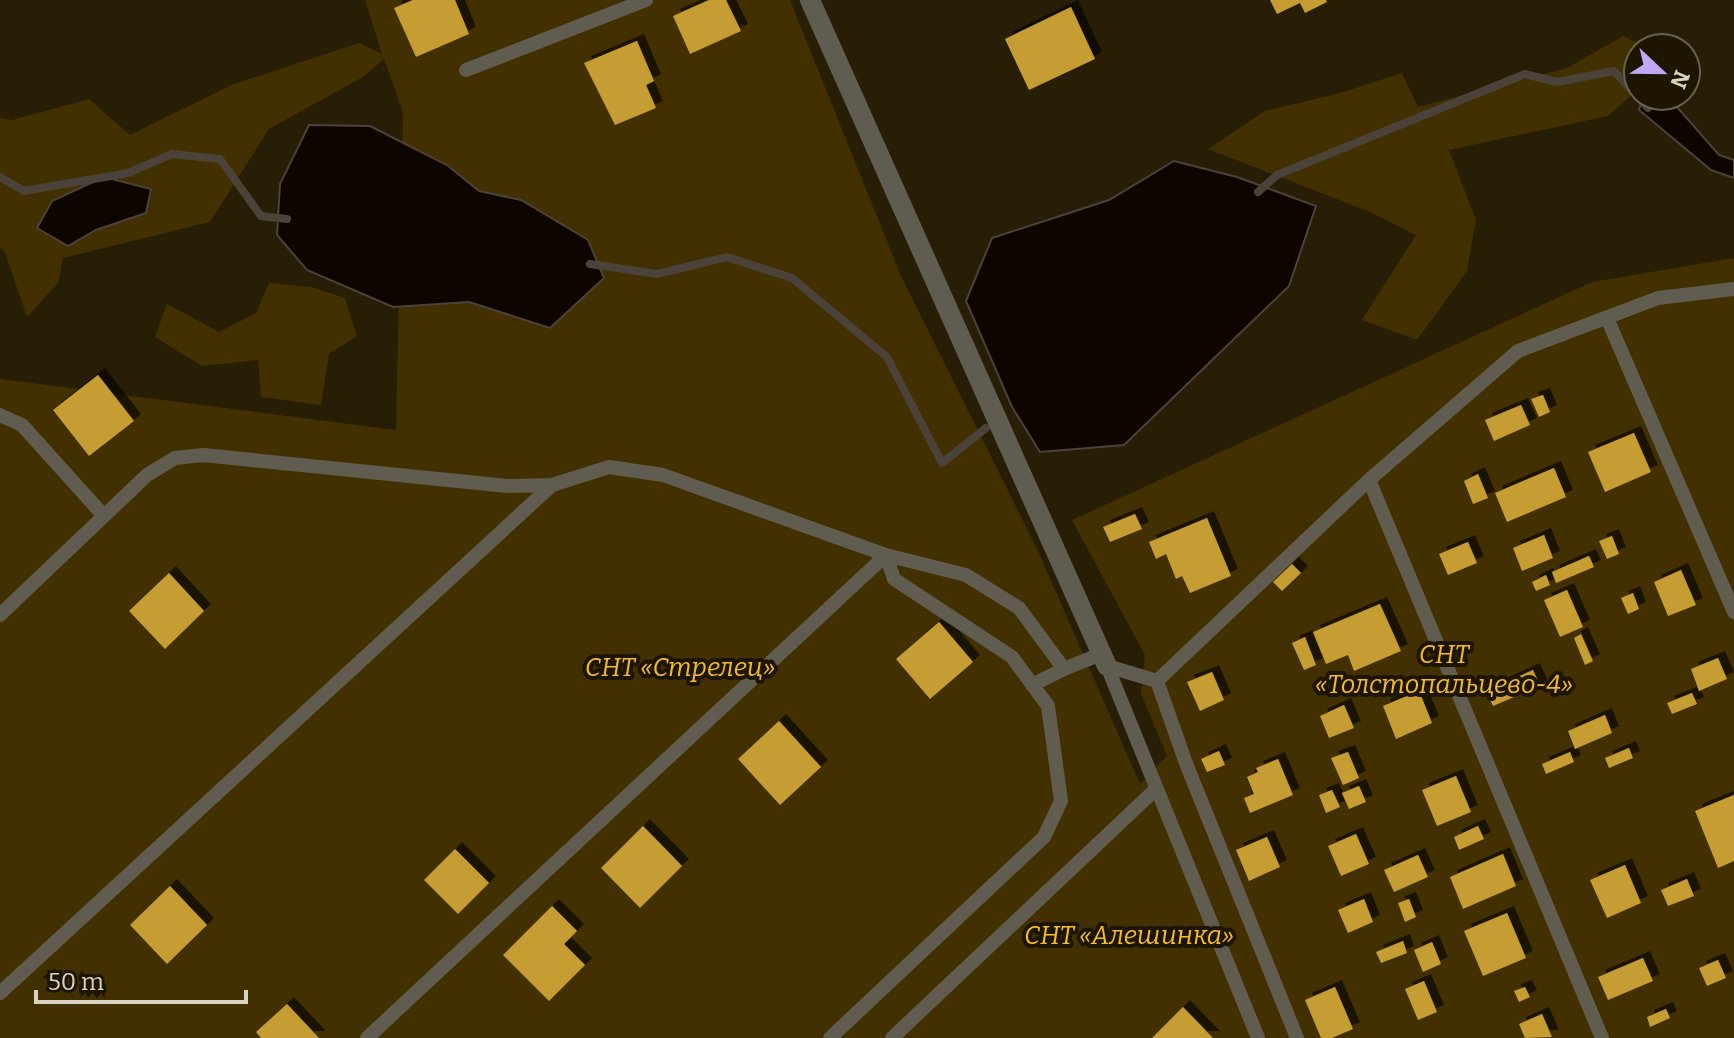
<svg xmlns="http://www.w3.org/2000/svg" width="1734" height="1038" font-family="Bitter,serif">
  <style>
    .green { fill: #423000 }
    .water { fill: #0f0500; stroke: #4b423a; stroke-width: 2 }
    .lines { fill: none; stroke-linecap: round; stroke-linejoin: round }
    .stream { stroke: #4b423a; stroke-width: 8 }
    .building { fill: #c69d31; filter: url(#shadow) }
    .lane { stroke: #615c50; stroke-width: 14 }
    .street { stroke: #615c50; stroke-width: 20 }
    .labels { text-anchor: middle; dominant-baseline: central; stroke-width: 8; stroke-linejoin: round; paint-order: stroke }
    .park-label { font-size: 26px; font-style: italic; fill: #f2bd28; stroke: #1e1500 }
  </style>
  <defs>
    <filter id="shadow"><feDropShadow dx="7" dy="-7" stdDeviation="0" flood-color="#0009"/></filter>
  </defs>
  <rect width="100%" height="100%" fill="#281e05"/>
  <!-- green -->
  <path class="green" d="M365,0H790L901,276L1038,551L1140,784L1167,756L1141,694L1145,655L1072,520L1592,282L1734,258V1038H0V379L396,430L403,112L384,59L363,77L269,129L210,222L63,258L58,283L27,317L4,250L0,248V118L12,120L89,99L130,135L231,85L359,43L382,54Z
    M1623,36L1648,48H1638V89L1608,116L1449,150L1476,220L1467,271L1417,340L1362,320L1416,235L1370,212L1208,149L1265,111L1344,92L1402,73L1418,107L1567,68Z
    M269,283L311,287L345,298L357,336L329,354L321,405L261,397L258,360L202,366L155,337L167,304L219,332L256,313Z"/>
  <!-- water -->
  <path class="water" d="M1643,96L1670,99L1719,155L1734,160V178L1711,170L1639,110Z
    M309,125L370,126L447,165L479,191L521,200L588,240L604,278L550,328L469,302L393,307L307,270L277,235L280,184Z
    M1174,161L1237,177L1316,206L1289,286L1124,445L1040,452L1012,407L966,301L992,238L1109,200Z
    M104,177L151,189L146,213L96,230L68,246L37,228L52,201Z"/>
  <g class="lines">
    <!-- stream -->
    <path class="stream" d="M0,177L24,191L128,173L172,154L220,159L261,216L287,219
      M1258,192L1277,175L1525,74L1557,82L1614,71L1648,108
      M590,264L657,274L727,257L792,278L887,357L942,463L986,428"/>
  </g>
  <!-- building -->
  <path class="building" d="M413,0H455L469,34L416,57L394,8Z
    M709,0H726L741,31L690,54L673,16Z
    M1270,0H1326L1327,2L1305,13L1300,3L1277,14Z
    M1071,7L1095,59L1029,90L1005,39Z
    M637,41L654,81L646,85L656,108L615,125L584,63Z
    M98,375L134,421L89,456L53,410Z
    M1543,395L1550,412L1539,417L1531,399Z
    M1521,405L1530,425L1494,441L1485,420Z
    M1634,433L1651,472L1605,492L1588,452Z
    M1554,468L1566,497L1507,522L1495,493Z
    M1478,474L1488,498L1473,504L1464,481Z
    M1135,514L1142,529L1110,542L1103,527Z
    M1207,518L1231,576L1190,593L1182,576L1176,579L1166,554L1156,559L1149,542Z
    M1544,535L1553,558L1522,571L1513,548Z
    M1612,536L1619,554L1607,559L1599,541Z
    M1468,542L1477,563L1448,575L1439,554Z
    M1589,556L1594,567L1556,583L1552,572Z
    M1292,564L1301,573L1282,591L1273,582Z
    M1681,570L1696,605L1668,616L1654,582Z
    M169,573L204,611L165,649L129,611Z
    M1546,575L1550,585L1536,591L1532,582Z
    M1567,590L1583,627L1560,637L1544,600Z
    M1633,593L1639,609L1628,614L1621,598Z
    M1380,604L1401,651L1354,671L1348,655L1326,664L1313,632Z
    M939,622L973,662L930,699L896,659Z
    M1581,634L1593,661L1585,665L1574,638Z
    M1305,637L1316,665L1304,670L1292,643Z
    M1718,658L1727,679L1699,691L1691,669Z
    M1533,670L1540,686L1493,706L1486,691Z
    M1212,672L1224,700L1200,711L1187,682Z
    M1419,691L1432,723L1396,739L1383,706Z
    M1692,693L1697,704L1672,714L1667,703Z
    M1344,705L1354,728L1329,738L1320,716Z
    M1605,715L1612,733L1575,749L1568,731Z
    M779,721L821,767L780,805L738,759Z
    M1629,748L1633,758L1609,768L1605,758Z
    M1219,751L1225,765L1207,772L1201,759Z
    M1348,752L1359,778L1343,785L1331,758Z
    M1570,752L1574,762L1546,774L1542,764Z
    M1278,759L1293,795L1250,813L1244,798L1254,794L1247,777L1258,772L1256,768Z
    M1456,776L1471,812L1437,826L1422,790Z
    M1359,786L1366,802L1349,809L1342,793Z
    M1332,790L1340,807L1326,813L1319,795Z
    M1734,795V861L1718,868L1695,811Z
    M643,826L682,866L640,908L601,868Z
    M1478,826L1484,839L1459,850L1454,837Z
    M1356,834L1369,864L1341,876L1328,846Z
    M1267,837L1280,867L1249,881L1236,850Z
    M455,849L489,883L458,914L424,880Z
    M1503,854L1516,886L1463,909L1450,877Z
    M1418,855L1428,877L1394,892L1384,870Z
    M1625,865L1641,903L1607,918L1590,880Z
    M1687,879L1694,896L1668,906L1661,890Z
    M170,886L207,925L167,964L130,925Z
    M1364,899L1373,922L1348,933L1338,910Z
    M1409,899L1416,917L1405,922L1398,903Z
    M552,906L577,931L564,944L585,965L549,1001L503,955Z
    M1507,913L1526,958L1483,976L1464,931Z
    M1403,941L1407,953L1381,963L1376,952Z
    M1432,942L1441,964L1423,972L1414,950Z
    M1643,958L1653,981L1608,1000L1598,977Z
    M1718,960L1726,978L1707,986L1699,968Z
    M1424,981L1437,1012L1418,1020L1405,989Z
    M1335,987L1353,1029L1332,1038H1321L1305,1000Z
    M1525,987L1530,997L1519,1002L1514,991Z
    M287,1004L319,1038H261L256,1032Z
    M1183,1007L1213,1038H1152Z
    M1666,1009L1670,1018L1650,1027L1647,1017Z
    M1542,1014L1552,1037L1525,1038L1519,1024Z"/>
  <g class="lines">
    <!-- lane -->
    <path class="lane" d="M466,70L646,0
      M1607,318L1734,612
      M0,415L22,425L104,516
      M1369,480L1602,1038
      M0,615L147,475L175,458L203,455L507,486L552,485L609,467L663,475L886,555L966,575L1019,608L1064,669L1101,654
      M1107,666L1157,681L1187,766L1297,1038
      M1107,666L1258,1038
      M1157,681L1369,480L1518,351L1658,298L1734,289
      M1032,685L1064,669
      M0,993L552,485
      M367,1038L886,555L894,579L1012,657L1048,706L1061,801L1044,837L830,1038
      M892,1038L1157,788"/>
    <!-- street -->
    <path class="street" d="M810,0L1107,666"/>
  </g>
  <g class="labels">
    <!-- park labels -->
    <g class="park-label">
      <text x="1444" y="654">СНТ<tspan x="1444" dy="30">«Толстопальцево-4»</tspan></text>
      <text x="680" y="667">СНТ «Стрелец»</text>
      <text x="1129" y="935">СНТ «Алешинка»</text>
    </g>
  </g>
  <!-- north arrow -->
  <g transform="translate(1662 72) rotate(112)"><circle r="38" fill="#1e1500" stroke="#68614e" stroke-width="2"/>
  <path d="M0-6L14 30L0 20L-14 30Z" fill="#bfa9f4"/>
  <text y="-12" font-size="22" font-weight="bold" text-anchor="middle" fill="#d8d2c3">N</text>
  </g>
  <!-- scale -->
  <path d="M36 990v12h210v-12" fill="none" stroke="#d8d2c3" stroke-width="4"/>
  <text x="48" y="990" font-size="24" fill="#d8d2c3" stroke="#1e1500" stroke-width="6" paint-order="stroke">50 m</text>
</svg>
